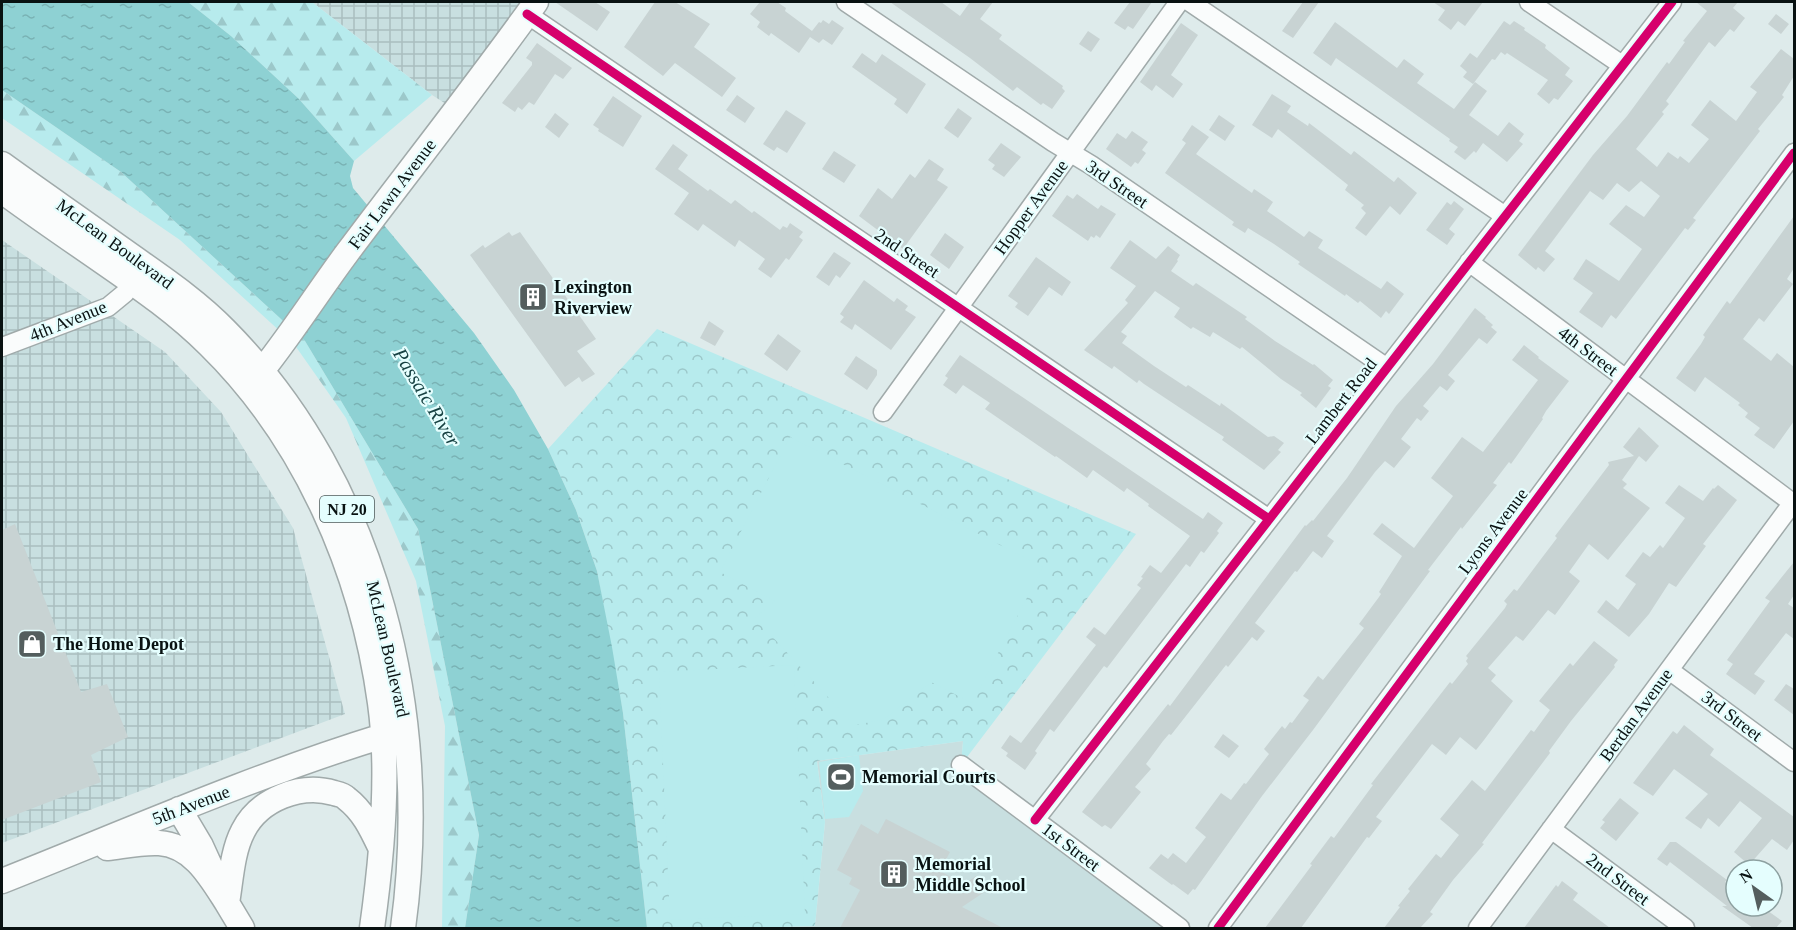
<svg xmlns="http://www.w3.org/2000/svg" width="1796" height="930" font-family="'Times New Roman',serif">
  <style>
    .built { fill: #c8dfe0 }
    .industrial { fill: url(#industrial-grid) }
    .forest { fill: url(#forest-firs) }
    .park { fill: url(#park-crowns) }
    .garden { fill: #b7ebed }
    .water { fill: url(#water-ripples) }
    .building { fill: #c8d3d3 }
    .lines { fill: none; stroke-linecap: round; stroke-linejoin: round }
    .minor-casing { stroke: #a0aaaa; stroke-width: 21 }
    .major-casing { stroke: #a0aaaa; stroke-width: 27 }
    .minor { stroke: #fafcfc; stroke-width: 18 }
    .major { stroke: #fafcfc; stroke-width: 24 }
    .cycleway-casing { stroke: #e5fefe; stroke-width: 13 }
    .cycleway { stroke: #d6006c; stroke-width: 9 }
    .labels { text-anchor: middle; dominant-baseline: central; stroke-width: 4.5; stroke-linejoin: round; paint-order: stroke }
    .shield { fill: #e5fefe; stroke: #4b5959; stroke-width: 1.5 }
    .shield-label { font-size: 16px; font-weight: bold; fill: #091212 }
    .street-label { font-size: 18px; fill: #091212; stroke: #e5fefe }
    .poi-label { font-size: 18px; font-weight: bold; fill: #091212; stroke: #e5fefe; text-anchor: start }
    .water-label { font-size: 20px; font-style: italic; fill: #174243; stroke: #e5fefe }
  </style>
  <defs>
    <pattern id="industrial-grid" width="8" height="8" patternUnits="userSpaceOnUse" patternTransform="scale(1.5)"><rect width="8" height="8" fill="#c8dfe0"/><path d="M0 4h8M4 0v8" fill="none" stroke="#aabebf"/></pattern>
    <pattern id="forest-firs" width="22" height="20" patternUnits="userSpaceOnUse" patternTransform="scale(1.5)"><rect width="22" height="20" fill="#b7ebed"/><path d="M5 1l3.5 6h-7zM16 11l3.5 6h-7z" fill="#9cc8ca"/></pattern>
    <pattern id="park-crowns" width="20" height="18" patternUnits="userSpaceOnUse" patternTransform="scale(1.5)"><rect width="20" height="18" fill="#b7ebed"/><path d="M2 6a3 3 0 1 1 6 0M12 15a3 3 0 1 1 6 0" fill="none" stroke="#9cc8ca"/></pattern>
    <pattern id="water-ripples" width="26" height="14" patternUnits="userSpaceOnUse" patternTransform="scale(1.5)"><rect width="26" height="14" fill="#8ed1d3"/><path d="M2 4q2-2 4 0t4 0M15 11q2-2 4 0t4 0" fill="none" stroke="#79b2b4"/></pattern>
  </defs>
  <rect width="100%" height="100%" fill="#deebeb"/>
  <!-- built -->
  <path class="built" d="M963,741L961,765L1180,928H780V927L815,926L825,822L817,761Z"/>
  <!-- industrial -->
  <path class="industrial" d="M312,2H536L457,111L432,95Z
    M2,240L165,352L221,412L293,528L345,714L2,843Z"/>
  <!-- forest -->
  <path class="forest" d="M188,2H312L432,95L354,161L298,98L231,36Z
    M2,90L121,172L305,341L418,529L479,835L465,928H442L445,726L416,581L346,418L294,344L180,240L2,118Z"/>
  <!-- park -->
  <path class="park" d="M657,329L1136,534L961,765L963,741L817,761L825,822L815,926L780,927V928H647L623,713L597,571L576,510L548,449Z"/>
  <!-- garden -->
  <path class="garden" d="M790,437L1043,567L972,703L931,682L883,720L854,725L755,618L775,601L720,572Z
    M794,665L805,914L670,920L659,672Z
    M859,755L863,791L849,817L825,819L819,762Z"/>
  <!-- water -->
  <path class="water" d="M2,2H188L231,36L298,98L354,161L350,176L353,188L474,333L514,390L548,449L576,510L597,571L612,647L623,713L647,928H465L479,835L418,529L305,341L121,172L2,90Z"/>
  <!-- building -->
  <path class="building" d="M555,2H595L610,12L597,31Z
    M655,2H675L710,24L694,47L736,78L722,97L675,63L663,76L624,47Z
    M760,2H777L786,8L785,11L812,31L819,22L821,23L823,20L829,24L832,20L844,28L832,45L823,39L819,43L810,37L799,53L771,33L769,36L757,27L760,22L750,14Z
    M890,2H941L960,16L970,2H993L980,19L1002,35L999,39L1063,86L1062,88L1065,91L1052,109L1043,103L1041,105L1017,87L1013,91L970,58Z
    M1130,2H1152L1133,29L1128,26L1125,30L1114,23Z
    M1303,2H1319L1293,38L1282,31Z
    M1433,2H1483L1465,26L1458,21L1451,30L1438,20L1445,10Z
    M1696,2H1738L1733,8L1745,18L1734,32L1730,29L1715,47L1709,42L1666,101L1669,104L1662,112L1664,114L1636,149L1657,167L1668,152L1678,159L1680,156L1689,163L1709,139L1691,125L1710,100L1736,121L1757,92L1750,87L1781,49L1794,59V76L1782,95L1784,97L1758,129L1760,131L1693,218L1696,220L1688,230L1685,228L1616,319L1611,315L1602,328L1579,312L1593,293L1573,279L1586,259L1619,281L1642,249L1609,224L1626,205L1644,217L1660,196L1641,181L1629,192L1617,183L1603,200L1590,191L1545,251L1555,259L1544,272L1538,267L1536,270L1518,255L1593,155L1627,116L1667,62L1669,64L1685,42L1683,41L1707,11Z
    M1776,14L1789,24L1781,34L1768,24Z
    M1504,21L1510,25L1514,21L1525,28L1524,30L1546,45L1545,48L1570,68L1565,75L1573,81L1558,100L1554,98L1549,104L1537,94L1548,80L1507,53L1505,55L1501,52L1495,60L1492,59L1473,84L1463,77L1467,72L1460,66L1470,53L1477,58Z
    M1335,22L1397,68L1404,59L1424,74L1417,83L1454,109L1475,82L1487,91L1469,115L1498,136L1509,122L1524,134L1519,141L1523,144L1507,162L1483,143L1476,153L1474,151L1465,160L1454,152L1458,147L1449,141L1450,139L1370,82L1336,58L1331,66L1313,53Z
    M1181,23L1198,35L1171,75L1183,84L1173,98L1156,85L1152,91L1140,82Z
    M1088,31L1100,39L1091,52L1079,44Z
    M537,43L572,68L563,79L555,74L534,105L529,102L522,110L518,107L515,112L502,103L532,65V62L526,58Z
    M862,53L876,63L882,54L926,84L907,114L894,104L897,99L852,67Z
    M1272,94L1291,106L1287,112L1308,126L1309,123L1351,155L1354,151L1394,182L1398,177L1417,193L1400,215L1390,206L1366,236L1355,228L1366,213L1361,208L1364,205L1345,190L1348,185L1278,129L1272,138L1252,125Z
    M737,95L755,108L745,123L726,110Z
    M613,96L642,116L623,147L598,131L599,129L593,125Z
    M958,108L972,118L958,138L944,128Z
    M786,110L806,123L787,153L777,147L774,151L763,144Z
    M555,113L569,124L559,138L545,127Z
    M1219,115L1235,126L1225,141L1209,130Z
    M1192,125L1209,137L1196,154L1252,193L1254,189L1273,202L1267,211L1304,237L1309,231L1323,240L1318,248L1381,289L1387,281L1404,294L1389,314L1386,311L1381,318L1360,301L1358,303L1346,294L1345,296L1298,264L1300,262L1274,244L1248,228L1245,233L1232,225L1234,222L1165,173L1186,143L1182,140Z
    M1132,131L1148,142L1142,150L1146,153L1138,164L1135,162L1131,167L1106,149L1117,133L1126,139Z
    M1001,143L1021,157L1004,177L992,169L995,165L988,160Z
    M673,144L688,155L678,169L708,191L710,189L731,204L735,200L752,213L754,211L780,230L783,226L787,228L790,223L803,232L799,237L803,240L789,260L786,258L771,278L758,269L765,259L739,240L735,247L703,224L698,231L674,214L689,193L655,169Z
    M834,151L856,165L844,183L822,169Z
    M929,159L944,169L937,180L948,187L903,249L859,216L878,188L892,199L910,174L915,178Z
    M1077,194L1098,209L1101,205L1116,214L1100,238L1096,235L1094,238L1091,236L1088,241L1052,216L1067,195L1073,199Z
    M1454,201L1464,209L1449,229L1455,234L1447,245L1426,230L1447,202L1451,205Z
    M1794,216V268L1787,279L1793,284L1764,322L1759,318L1743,339L1771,361L1777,353L1794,367V421L1774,449L1754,435L1760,428L1745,417L1748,413L1738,405L1740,403L1705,377L1695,392L1676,378L1701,344L1705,337L1703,335L1727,301L1730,304Z
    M509,232L512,236L520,232L596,339L577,351L595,374L582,382L579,377L565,387L470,255L483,245L485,248Z
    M945,233L964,247L949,269L930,255Z
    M1130,240L1156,259L1168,246L1180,255L1177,260L1178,261L1171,271L1193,286L1196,283L1247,317L1245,319L1275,341L1313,365L1314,364L1333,380L1328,386L1331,388L1316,408L1300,395L1302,393L1281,379L1242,347L1240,349L1213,332L1210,337L1193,327L1191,329L1174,317L1180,308L1155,291L1121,332L1127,336L1122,343L1154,366L1186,387L1188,385L1220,406L1221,403L1268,437L1274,436L1284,443L1278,450L1281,452L1264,470L1222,440L1224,437L1144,384L1139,380L1137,383L1114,366L1112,369L1084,350L1128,303L1125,300L1136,286L1110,268Z
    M834,252L851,263L840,278L836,275L829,286L816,277Z
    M1036,257L1071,282L1062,296L1049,287L1028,316L1015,307L1018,303L1008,296Z
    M864,280L894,302L897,298L908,306L905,310L916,317L891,350L855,324L852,330L840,322L844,317L840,314Z
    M1475,308L1486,317L1485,318L1493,325L1491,327L1497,332L1487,344L1479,338L1448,375L1455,381L1447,391L1440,386L1423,406L1429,411L1421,421L1417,418L1401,439L1411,447L1394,468L1385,461L1375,472L1327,536L1334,541L1322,558L1313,551L1297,572L1295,571L1255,623L1265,631L1257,641L1252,637L1228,667L1226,665L1171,735L1169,734L1163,741L1146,764L1151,769L1135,787L1141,792L1111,829L1105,825L1102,827L1082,812L1168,704L1170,706L1305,525L1306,526L1312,520L1313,521L1347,478L1396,406L1433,364Z
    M709,321L724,331L715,346L700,338Z
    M778,334L801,351L787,371L764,354Z
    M1524,345L1539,357L1538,358L1569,381L1546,411L1542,418L1543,419L1511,464L1509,462L1493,483L1497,485L1462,529L1461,527L1428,570L1430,571L1313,730L1262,796L1195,890L1193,889L1188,895L1173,884L1172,885L1149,868L1161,854L1168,859L1173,853L1186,863L1206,837L1195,828L1221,793L1231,800L1244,783L1246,784L1269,754L1264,749L1282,726L1285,729L1290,722L1292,723L1309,700L1303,696L1318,676L1323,680L1364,628L1359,624L1379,597L1381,594L1379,592L1402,556L1373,534L1382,523L1414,548L1453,496L1431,478L1462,437L1483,452L1538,380L1512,360Z
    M960,355L1203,519L1208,512L1223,523L1217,531L1219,533L1204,553L1201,551L1190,567L1186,564L1107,668L1104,666L1054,732L1050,729L1035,751L1037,753L1025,770L1006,756L1008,753L1001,748L1010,735L1021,743L1096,645L1086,637L1094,627L1105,635L1141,588L1137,585L1143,578L1141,577L1150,565L1161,573L1190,536L1148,506L1149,504L1127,488L1124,492L1093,470L1087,478L1056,456L1055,457L985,409L990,403L963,385L956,394L943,385L948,378L945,376Z
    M856,356L877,370V375L867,390L844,374Z
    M1639,427L1659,446L1646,462L1639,456L1622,480L1627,484L1623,488L1650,508L1608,560L1589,544L1569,572L1580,581L1555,615L1548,610L1523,641L1516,636L1488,668L1496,675L1491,681L1513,701L1484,740L1476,750L1460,737L1446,755L1432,744L1376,817L1382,821L1369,838L1367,837L1301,928H1265L1312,865L1310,864L1331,836L1334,838L1373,785L1371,784L1450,682L1452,684L1468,664L1466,661L1468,658L1466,656L1505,608L1507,604L1504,601L1514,589L1517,591L1541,559L1557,538L1555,536L1609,465L1608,462L1634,456L1623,447Z
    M1679,485L1703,501L1713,488L1714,489L1718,485L1737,500L1703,544L1706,546L1676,587L1669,583L1649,614L1629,637L1597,612L1606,600L1618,610L1636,584L1625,576L1643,552L1650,557L1660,545L1663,548L1685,518L1665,503Z
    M15,524L81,692L107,684L128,737L91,755L101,782L2,820V530Z
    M1794,562V595L1788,604L1794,608V639L1786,633L1754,674L1765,681L1755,695L1726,674L1733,664L1727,660L1770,601L1765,598Z
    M1594,641L1618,660L1614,665L1615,667L1571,721L1549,751L1550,753L1482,843L1484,844L1453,880L1430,912L1433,914L1420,928H1384L1400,907L1398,906L1410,891L1408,889L1436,854L1441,858L1459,835L1440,819L1472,780L1485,791L1531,730L1534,732L1550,710L1539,701L1570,663L1573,666Z
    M1786,684L1794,689V715L1774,700Z
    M1684,725L1714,749L1710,755L1794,817V840L1787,850L1772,839L1749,865L1734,852L1762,818L1740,801L1719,827L1708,818L1701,829L1685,818L1708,794L1674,769L1653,796L1633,783L1673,731L1677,734Z
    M1223,734L1239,746L1229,758L1214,747Z
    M1620,798L1639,813L1616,841L1600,828L1605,822L1602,820Z
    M886,819L950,852L940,871L964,884L976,876L986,891L962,907L1003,928H840L860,890L849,884L852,878L837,870L861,824L878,834Z
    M1670,842H1676L1727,880L1725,882L1736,891V906H1761L1782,921L1776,928H1753L1722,906H1727L1670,862L1667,866L1657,859Z
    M1562,881L1578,893L1573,900L1610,928H1524L1556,885L1558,887Z"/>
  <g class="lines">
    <!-- minor casing -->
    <g class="minor-casing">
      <path id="minor" d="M846,2L1053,142L1091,165L1387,368
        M1190,2L1505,216
        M1529,2L1622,65
        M527,14L1269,519
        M1469,262L1794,504
        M2,347L108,307L125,293L132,282L135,271
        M883,412L1179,2
        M1669,670L1794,762
        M961,765L1180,928
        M1035,820L1672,2
        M1551,829L1685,928
        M1218,928L1794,153
        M1478,928L1794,501"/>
    </g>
    <!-- major casing -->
    <g class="major-casing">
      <path id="major" d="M2,164C42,193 83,221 123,250C158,275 195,299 225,330C379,485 432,717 403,928
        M2,191C36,216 71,240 106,264C142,289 178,314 209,345C305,439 362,571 380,703C390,774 382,857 372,928
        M253,382C287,341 315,296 347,253C410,169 475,87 536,2
        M179,809L201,846L227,903L242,928
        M107,848C124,846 142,842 159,843C193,845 211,878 227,903
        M2,881C128,831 253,776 383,736
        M227,903C231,880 232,852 243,831C259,799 301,783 334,793C338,794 343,795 346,798C363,811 371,828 380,847"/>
    </g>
    <!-- minor -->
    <use href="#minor" class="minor"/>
    <!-- major -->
    <use href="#major" class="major"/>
    <!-- cycleway casing -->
    <g class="cycleway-casing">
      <path id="cycleway" d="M527,14L1269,519
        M1035,820L1672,2
        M1218,928L1794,153"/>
    </g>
    <!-- cycleway -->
    <use href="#cycleway" class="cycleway"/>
  </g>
  <!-- icons -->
  <defs>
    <g id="building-square" transform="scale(1.5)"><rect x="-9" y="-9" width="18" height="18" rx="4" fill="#545e5e" stroke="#e5fefe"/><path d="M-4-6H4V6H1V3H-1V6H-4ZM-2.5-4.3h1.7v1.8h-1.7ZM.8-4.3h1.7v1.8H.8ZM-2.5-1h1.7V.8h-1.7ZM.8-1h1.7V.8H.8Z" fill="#fff"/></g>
    <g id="shop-square" transform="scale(1.5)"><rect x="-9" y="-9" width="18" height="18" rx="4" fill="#545e5e" stroke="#e5fefe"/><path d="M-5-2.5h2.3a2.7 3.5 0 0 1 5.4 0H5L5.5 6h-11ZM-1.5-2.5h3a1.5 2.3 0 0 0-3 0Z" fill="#fff"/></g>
    <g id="stadium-square" transform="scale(1.5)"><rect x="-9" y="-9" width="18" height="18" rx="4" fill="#545e5e" stroke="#e5fefe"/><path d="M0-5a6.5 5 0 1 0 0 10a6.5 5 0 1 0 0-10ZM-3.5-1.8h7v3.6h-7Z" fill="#fff"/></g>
  </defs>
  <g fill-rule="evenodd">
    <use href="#building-square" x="533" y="297"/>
    <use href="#shop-square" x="32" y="644"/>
    <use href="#stadium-square" x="841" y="777"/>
    <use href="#building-square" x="894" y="874"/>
  </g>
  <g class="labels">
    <!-- shield labels -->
    <rect class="shield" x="320" y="496" width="54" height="26" rx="4.5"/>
    <g class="shield-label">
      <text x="347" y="509">NJ 20</text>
    </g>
    <!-- street labels -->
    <g class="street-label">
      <text transform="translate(1117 184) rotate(34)">3rd Street</text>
      <text transform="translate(392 194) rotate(-53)">Fair Lawn Avenue</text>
      <text transform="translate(1031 207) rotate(-54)">Hopper Avenue</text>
      <text transform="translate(115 244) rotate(36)">McLean Boulevard</text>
      <text transform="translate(907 253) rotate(34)">2nd Street</text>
      <text transform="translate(68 321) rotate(-22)">4th Avenue</text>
      <text transform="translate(1588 351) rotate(37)">4th Street</text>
      <text transform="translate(1341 401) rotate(-52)">Lambert Road</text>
      <text transform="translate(1493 531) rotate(-53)">Lyons Avenue</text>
      <text transform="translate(388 649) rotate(77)">McLean Boulevard</text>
      <text transform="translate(1636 715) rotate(-54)">Berdan Avenue</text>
      <text transform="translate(1732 716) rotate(37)">3rd Street</text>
      <text transform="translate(191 805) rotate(-21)">5th Avenue</text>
      <text transform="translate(1071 847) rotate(37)">1st Street</text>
      <text transform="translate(1618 879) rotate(37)">2nd Street</text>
    </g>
    <!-- poi labels -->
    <g class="poi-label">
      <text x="554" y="287">Lexington<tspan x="554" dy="21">Riverview</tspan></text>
      <text x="53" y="644">The Home Depot</text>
      <text x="862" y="777">Memorial Courts</text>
      <text x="915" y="864">Memorial<tspan x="915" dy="21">Middle School</tspan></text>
    </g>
    <!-- water labels -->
    <g class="water-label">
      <text transform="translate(427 397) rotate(59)">Passaic River</text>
    </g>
  </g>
  <!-- border -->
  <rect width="1796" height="930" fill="none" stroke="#091212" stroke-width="6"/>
  <!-- north arrow -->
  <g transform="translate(1754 888) rotate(326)"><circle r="28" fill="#e5fefe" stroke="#8da0a0" stroke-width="1.5"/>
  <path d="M0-4.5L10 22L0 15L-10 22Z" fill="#545e5e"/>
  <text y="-9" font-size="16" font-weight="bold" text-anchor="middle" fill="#091212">N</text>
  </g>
</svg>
